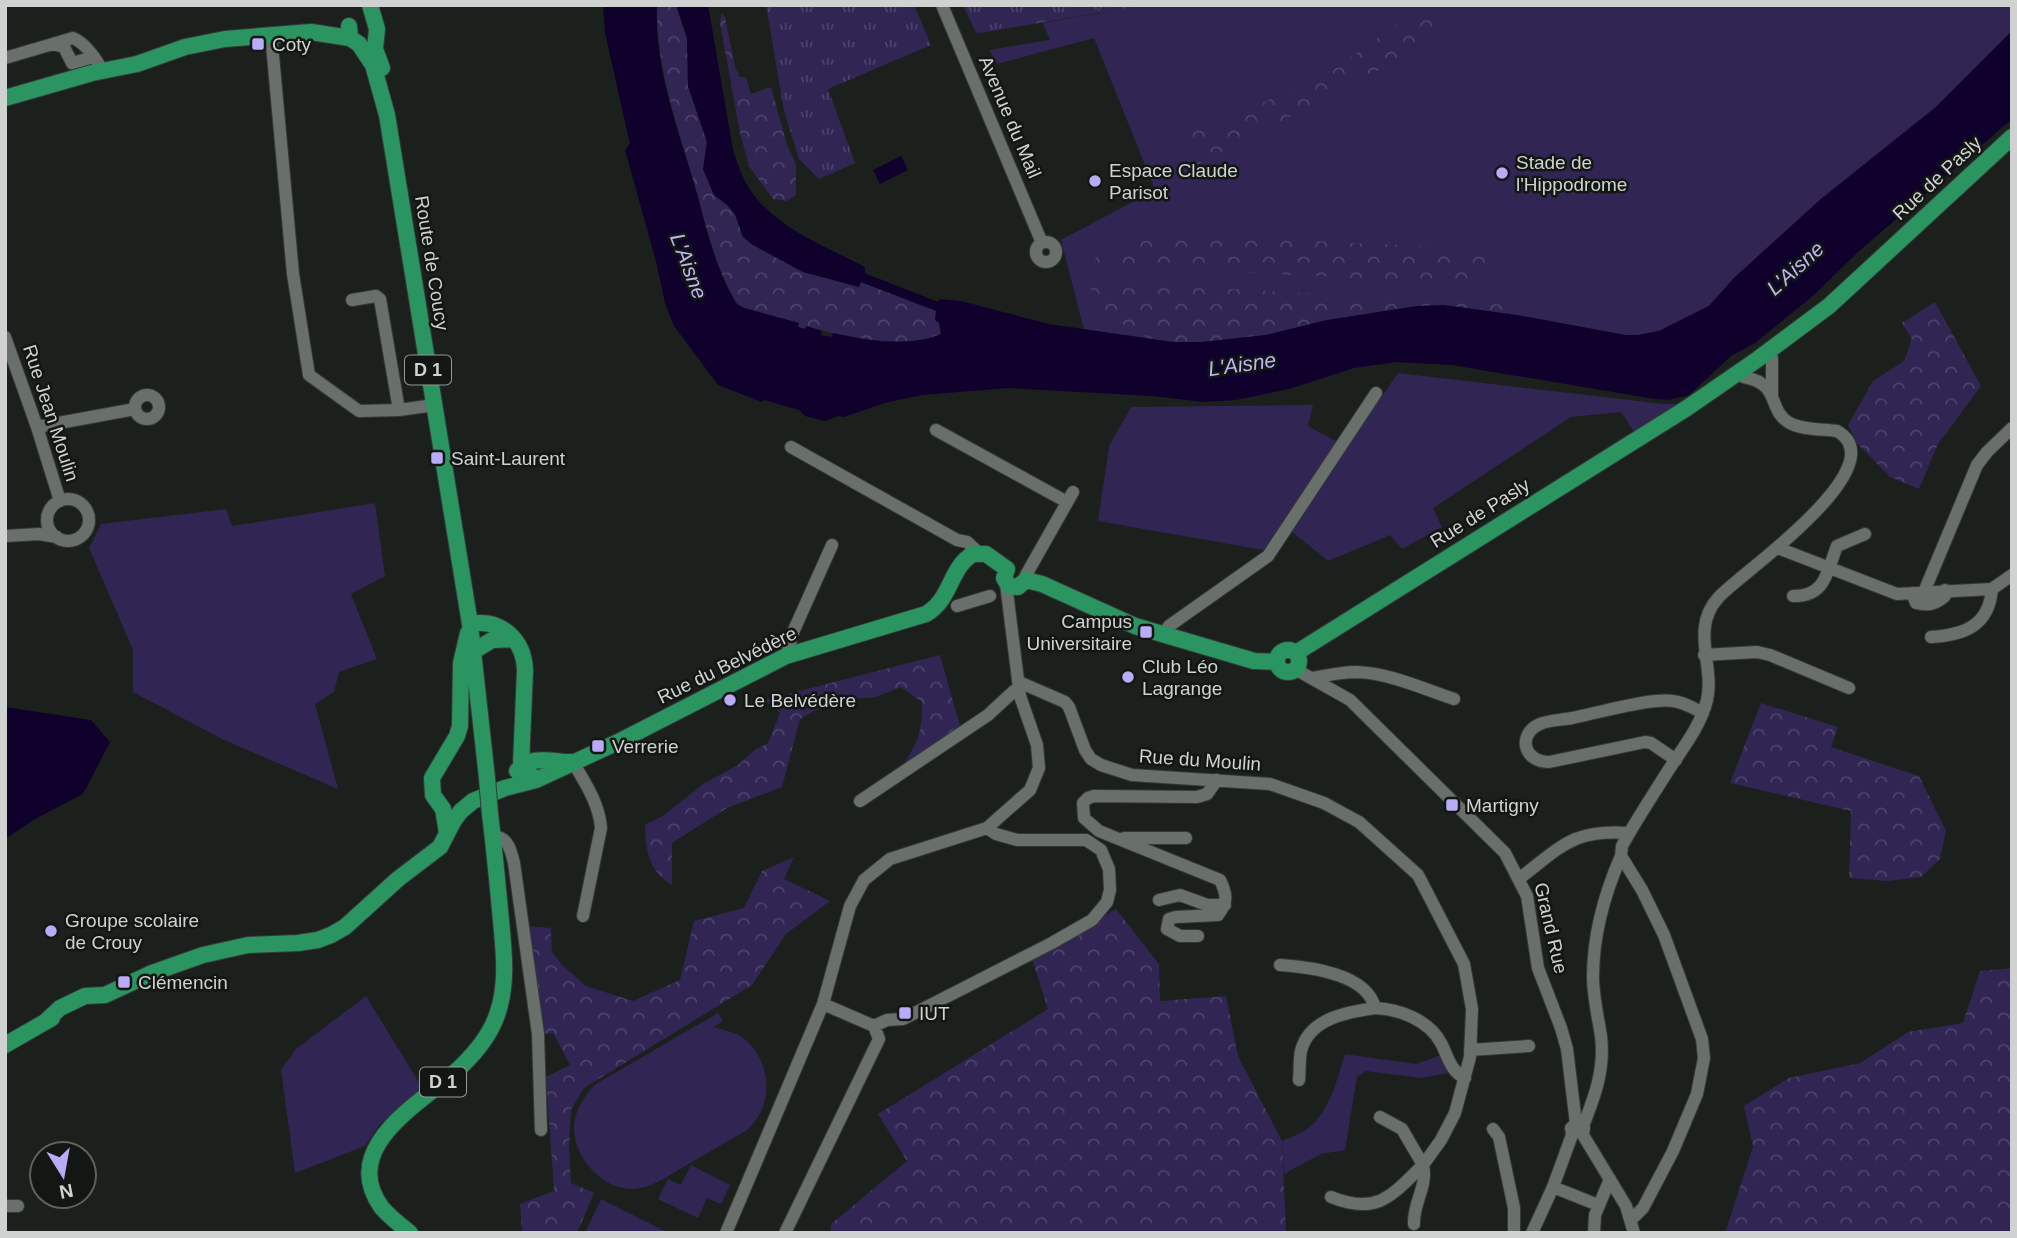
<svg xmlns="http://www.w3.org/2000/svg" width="2017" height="1238" font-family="Helvetica,sans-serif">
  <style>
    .grass { fill: #302553 }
    .forest { fill: url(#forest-crowns) }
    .park { fill: url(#park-tufts) }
    .water { fill: #0f002c }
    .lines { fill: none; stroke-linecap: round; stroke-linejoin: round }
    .minor-casing { stroke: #363a37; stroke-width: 14 }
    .major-casing { stroke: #363a37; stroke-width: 18 }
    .minor { stroke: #696f6a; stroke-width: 12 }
    .major { stroke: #2a9561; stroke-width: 16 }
    .major-bridge-casing { stroke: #363a37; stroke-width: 18; stroke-linecap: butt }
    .major-bridge { stroke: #2a9561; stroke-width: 16 }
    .poi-dot { fill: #b9abf7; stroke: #121713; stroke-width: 2.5 }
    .labels { text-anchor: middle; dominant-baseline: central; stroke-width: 5; stroke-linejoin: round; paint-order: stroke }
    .shield { fill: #121713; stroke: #969a97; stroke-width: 2 }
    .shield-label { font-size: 18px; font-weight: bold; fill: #cfd2d0 }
    .poi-label { font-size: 19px; fill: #cfd2d0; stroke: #121713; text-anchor: start }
    .street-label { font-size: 19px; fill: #cfd2d0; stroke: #121713 }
    .water-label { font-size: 21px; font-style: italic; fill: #bfb5f1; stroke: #121713 }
  </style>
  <defs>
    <pattern id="forest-crowns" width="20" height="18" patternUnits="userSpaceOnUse" patternTransform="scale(1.75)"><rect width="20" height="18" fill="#302553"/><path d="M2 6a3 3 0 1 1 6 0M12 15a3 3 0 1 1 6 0" fill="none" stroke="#4d446b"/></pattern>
    <pattern id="park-tufts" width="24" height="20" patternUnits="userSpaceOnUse" patternTransform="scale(1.75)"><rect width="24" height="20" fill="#302553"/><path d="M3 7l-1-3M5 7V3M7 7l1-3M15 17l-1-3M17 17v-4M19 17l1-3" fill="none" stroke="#4d446b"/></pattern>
  </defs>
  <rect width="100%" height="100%" fill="#1b201c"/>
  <!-- grass -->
  <path class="grass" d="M1118,5H2012V31L1936,107L1821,199L1734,278L1709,306L1659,331L1638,335H1625L1517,315L1169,342L1084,330L1061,240L1155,190L1094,38L997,64L989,50L1050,40L1043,23L1112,11Z
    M1398,373L1663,404H1685L1634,432L1621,412L1571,417L1433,508L1442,527L1402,549L1390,535L1328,561L1290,530Z
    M1313,405L1308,426L1339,443L1269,551L1098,521L1109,446L1131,407Z
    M375,503L385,576L351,594L377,659L339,672L334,692L315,704L338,789L224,740L133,692V650L89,548L101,524L226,509L232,526Z
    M366,996L423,1089L379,1125L365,1146L295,1173L281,1070L296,1049Z
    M718,1013L723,1021L713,1027C725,1030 739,1033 748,1042C773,1068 773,1108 746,1131C724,1143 702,1156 680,1169C668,1176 655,1185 641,1188C606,1195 573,1159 574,1126C575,1109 585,1095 596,1084Z
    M1345,1054L1416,1064L1441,1055L1448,1073L1421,1078L1366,1071L1357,1077L1345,1150L1321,1154L1284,1174L1282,1141C1290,1137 1300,1134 1307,1129C1330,1112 1337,1079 1345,1054Z
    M691,1165L730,1185L721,1204L707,1198L698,1218L658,1199L668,1179L681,1185Z
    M601,1199L669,1233H585Z"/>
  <!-- forest -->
  <path class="forest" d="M657,5H676L687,38L688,86L707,142L703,169L714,195L727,205L735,215L743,237L753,245L801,271L858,287L861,282L937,311L941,334C905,350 843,338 807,326L805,329L798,327V323L744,308L737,304C715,268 705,223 694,183C677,125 656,67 657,5Z
    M969,5H1145L980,33Z
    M1424,5H1433L1442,22L1438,39L1200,164L1194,165L1188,130L1220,123L1336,68Z
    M722,13L725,18L735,66L739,76L746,78L751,94L771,87L787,145L796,164V195L787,201L773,199L749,166L740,133L720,23Z
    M1203,236L1486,249L1503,254L1495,271L1457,284L1223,271L1199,267L1092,273L1093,259L1137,239Z
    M1091,282L1478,302L1522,307L1534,318L1444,305L1417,306L1386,310L1266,335L1202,342H1169L1154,341L1106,315L1091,291Z
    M1935,302L1981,386L1938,444L1919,489L1890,477L1857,443L1848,425L1873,381L1904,361L1912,339L1902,323Z
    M940,655L960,726L903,765C919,741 922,731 922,702L901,687L876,697L832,701L800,719L782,787L727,808L672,843V885C648,870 646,851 645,825L663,816L703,784L738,765L752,752L768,743L780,713L764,700Z
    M1761,703L1838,727L1831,747L1919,776L1946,831L1940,859L1921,877L1888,881L1849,878L1851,811L1730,783Z
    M794,857L784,879L830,901L786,934L752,985L584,1088L571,1110L569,1146L571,1183L594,1193L577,1233H522L520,1204L554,1191L546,1077L570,1065L553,1033L542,1034L526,926L551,928L552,952L563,966L586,986L633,1001L680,980L694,921L744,908L762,871Z
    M1116,909L1159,964L1160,1001L1226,996L1238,1056L1282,1141L1286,1231L1291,1233H830L831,1224L907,1161L878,1114L1048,1009L1032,959Z
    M2012,968V1233H1725L1753,1147L1744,1106L1789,1078L1860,1063L1908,1032L1963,1023L1980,971Z"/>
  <!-- park -->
  <path class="park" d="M766,5H914L931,45L828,89L855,163L819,179L799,159L784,111Z
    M963,5H1118L976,33Z"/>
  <!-- water -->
  <path class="water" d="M603,5H657C654,66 677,126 694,183C705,222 715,270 737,304L744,308L799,323L798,327L805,329L806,326L822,331L821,335L832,337L833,333C865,340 910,348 941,334L939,323L935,320L936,311L861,282L859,287L803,272L753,245L743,237L735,214L727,205L714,195L703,169L707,142L688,86L687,38L676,5H708L733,150C738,165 743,181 753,194C780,230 827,247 865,267V273L867,274L938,302L940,299L961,301L1049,324L1173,342H1202L1266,335L1327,320L1417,306L1444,305L1517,315L1625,335H1638L1659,331L1709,306L1734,278L1821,199L1936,107L2012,31V119L1859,251L1814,295L1755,343L1731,356L1689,395L1669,400L1655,399L1452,365L1396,362L1354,368L1289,389L1236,400L1203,402L1152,396L1008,388L922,395L885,403L844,417L838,416L825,421L805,416L799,410L764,400L762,402L718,385L674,326L665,303L656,261L625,150L630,144L605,33Z
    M901,156L908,170L880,184L873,170Z
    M5,707L91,720L110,742L83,794L35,819L5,839Z"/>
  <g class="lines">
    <!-- minor casing -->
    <g class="minor-casing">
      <path id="minor" d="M942,5L1042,243
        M271,34L293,274L309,375L359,411L399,410L434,405
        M53,44L64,47L72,63L94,57
        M5,58L73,38C85,43 94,56 101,68
        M1036 252a10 10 0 1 1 20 0a10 10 0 1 1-20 0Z
        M352,300L376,296L380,299L399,410
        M5,337L37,427L60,501
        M1772,358V395
        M135 407a12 12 0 1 1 24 0a12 12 0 1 1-24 0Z
        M37,427L135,409
        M936,430L1067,502
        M791,447L957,540L967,542L979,553
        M47 520a21 21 0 1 1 42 0a21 21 0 1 1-42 0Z
        M5,536L39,534L57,537
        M1778,548L1897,594L1992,589C1989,626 1964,635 1931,637
        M1026,575L1073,492
        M1992,589L2012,575
        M1924,592L1977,465L1987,452L2012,428
        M1912,593L1916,603C1928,606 1936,604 1945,596V590
        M1793,596C1826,597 1827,571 1837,546L1865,534
        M957,606L990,596
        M1164,634L1169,626L1268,556L1376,393
        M1704,655L1757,652L1770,655L1849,688
        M786,656L794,630L832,545
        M1295,669L1350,700L1505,853L1527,896L1538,968L1561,1028L1567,1049L1576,1124
        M1313,678C1328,675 1342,672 1357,672C1389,673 1424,689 1454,699
        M1019,682L1065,702L1069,707L1085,750L1091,759L1101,765L1132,775L1270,784L1324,803L1359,822L1418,875L1464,964L1472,1009L1470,1057L1455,1113L1441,1140L1423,1165C1428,1187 1413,1202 1414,1224
        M1676,760L1651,743L1645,742L1549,762C1523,762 1517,734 1540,724C1549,720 1562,720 1572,718C1597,713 1649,698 1673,701C1684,702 1693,708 1703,713
        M573,762C585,783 599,803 601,828L583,916
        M860,801L988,715L1014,691L1019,690
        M493,836C508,837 511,850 514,863L538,1034L541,1130
        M1124,838H1186
        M1520,878C1562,846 1573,829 1629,833
        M1159,900L1180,895L1207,905H1225
        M1198,936H1180L1167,929L1169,919L1176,917L1218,915C1228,902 1227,894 1220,880L1099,831L1084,818L1083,803L1088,798L1094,796L1197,797L1207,794L1217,780
        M1280,965C1308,967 1367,973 1375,1008C1399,1009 1429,1020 1441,1043C1448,1056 1450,1071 1465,1078
        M874,1026L887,1020L903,1019L1050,944L1092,920L1107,902L1110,890L1109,869L1101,850L1086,840H1017L996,834L987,828
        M1470,1050L1529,1046
        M1299,1080C1300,1071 1299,1060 1301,1051C1309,1018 1348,1012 1375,1008
        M1576,1124L1584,1128L1583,1135L1626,1206L1634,1233
        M1583,1126C1595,1096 1605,1069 1601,1036C1598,1017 1593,996 1593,977C1593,934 1604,895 1621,856
        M1493,1129L1499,1137L1514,1208V1233
        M1553,1187L1598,1205
        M1331,1197C1378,1216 1392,1195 1423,1165L1402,1129L1380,1117
        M5,1206H18
        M1631,1220L1643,1208L1673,1151L1697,1094L1704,1058L1702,1039L1664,935L1642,890L1621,856L1622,846C1635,822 1651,798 1666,774C1681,750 1700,728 1707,700C1715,666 1690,629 1718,598C1738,575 1899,466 1837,431C1823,429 1800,430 1788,422C1767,408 1781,384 1744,377
        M726,1233L823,1004L850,906L864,880L890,859L987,828L1030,790L1039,768L1037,745L1020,696L1006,584
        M785,1233L879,1039L874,1026L823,1004
        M1532,1233L1553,1187L1572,1135L1571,1128L1576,1124
        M1594,1233L1595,1215L1610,1179"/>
    </g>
    <!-- major casing -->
    <g class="major-casing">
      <path id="major" d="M370,5L377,29L375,49L382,68
        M349,26L350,38L359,44L373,65L387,115L470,624L487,778
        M5,98L92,73L137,64L185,47L225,39L311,32L350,38
        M1007,569L1004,578L1009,586L1018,587L1026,580
        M1026,580L1042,584L1135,626L1254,661L1277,662
        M470,624C501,618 524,640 525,670L521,765L536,780
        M1277 661a11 11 0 1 1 22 0a11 11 0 1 1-22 0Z
        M474,651L492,640L514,639
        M1296,653L1687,408L1758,359L1829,306L2012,137
        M517,771C529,754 553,762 571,762
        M447,833L443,809L433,795L432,778L457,736L460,726L461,663L468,633
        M45,1022L60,1008L85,996L105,995L152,973L203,955L248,945L298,943L318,940L331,935L345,927L398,879L440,847L454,820L461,811L473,801L505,788L536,780L618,742L786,656L926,614C952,599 949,568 973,554H986L1007,569
        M5,1045L52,1018
        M410,1233C400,1225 390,1217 382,1208C339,1149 416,1106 453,1074C471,1058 489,1038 497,1015C509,981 503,945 500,910C497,878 494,846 490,814"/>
    </g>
    <!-- minor -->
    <use href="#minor" class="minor"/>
    <!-- major -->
    <use href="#major" class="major"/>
    <!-- major-bridge casing -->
    <g class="major-bridge-casing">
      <path id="major-bridge" d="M487,778L490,814"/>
    </g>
    <!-- major-bridge -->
    <use href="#major-bridge" class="major-bridge"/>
  </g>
  <!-- markers -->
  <g class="poi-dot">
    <rect x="251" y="37" width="14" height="14" rx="3.5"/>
    <circle cx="1502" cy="173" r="7"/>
    <circle cx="1095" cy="181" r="7"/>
    <rect x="430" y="451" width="14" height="14" rx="3.5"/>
    <rect x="1139" y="625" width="14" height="14" rx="3.5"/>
    <circle cx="1128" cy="677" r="7"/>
    <circle cx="730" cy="700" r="7"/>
    <rect x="591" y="739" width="14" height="14" rx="3.5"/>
    <rect x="1445" y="798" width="14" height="14" rx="3.5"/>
    <circle cx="51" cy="931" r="7"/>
    <rect x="117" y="975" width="14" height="14" rx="3.5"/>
    <rect x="898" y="1006" width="14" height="14" rx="3.5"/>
  </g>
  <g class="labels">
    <!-- shield labels -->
    <g class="shield">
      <rect x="405" y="355.5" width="46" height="29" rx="5"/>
      <rect x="420" y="1067.5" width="46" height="29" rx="5"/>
    </g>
    <g class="shield-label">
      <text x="428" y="370">D 1</text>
      <text x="443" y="1082">D 1</text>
    </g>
    <!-- poi labels -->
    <g class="poi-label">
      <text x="272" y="44">Coty</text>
      <text x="1516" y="162">Stade de<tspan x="1516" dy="22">l'Hippodrome</tspan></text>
      <text x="1109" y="170">Espace Claude<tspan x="1109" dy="22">Parisot</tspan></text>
      <text x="451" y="458">Saint-Laurent</text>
      <text x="1132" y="621" text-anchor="end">Campus<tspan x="1132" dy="22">Universitaire</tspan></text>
      <text x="1142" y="666">Club Léo<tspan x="1142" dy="22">Lagrange</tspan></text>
      <text x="744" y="700">Le Belvédère</text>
      <text x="612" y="746">Verrerie</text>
      <text x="1466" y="805">Martigny</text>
      <text x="65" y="920">Groupe scolaire<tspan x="65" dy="22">de Crouy</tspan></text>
      <text x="138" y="982">Clémencin</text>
      <text x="919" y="1013">IUT</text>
    </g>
    <!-- street labels -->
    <g class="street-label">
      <text transform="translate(1010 117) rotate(67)">Avenue du Mail</text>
      <text transform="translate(1937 178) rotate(-43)">Rue de Pasly</text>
      <text transform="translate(432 263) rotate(81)">Route de Coucy</text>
      <text transform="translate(51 413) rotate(72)">Rue Jean Moulin</text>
      <text transform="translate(1480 513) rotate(-32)">Rue de Pasly</text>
      <text transform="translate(727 665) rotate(-26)">Rue du Belvédère</text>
      <text transform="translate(1200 760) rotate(4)">Rue du Moulin</text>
      <text transform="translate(1551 928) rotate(77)">Grand Rue</text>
    </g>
    <!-- water labels -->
    <g class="water-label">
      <text transform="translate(689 266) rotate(69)">L'Aisne</text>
      <text transform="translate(1795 268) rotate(-42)">L'Aisne</text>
      <text transform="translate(1242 364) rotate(-8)">L'Aisne</text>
    </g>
  </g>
  <!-- border -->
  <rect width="2017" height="1238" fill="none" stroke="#cfd2d0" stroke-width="14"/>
  <!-- north arrow -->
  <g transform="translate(63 1175) rotate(169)"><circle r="33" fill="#121713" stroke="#5e625f" stroke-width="2"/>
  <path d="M0-5L12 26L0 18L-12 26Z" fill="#b9abf7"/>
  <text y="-10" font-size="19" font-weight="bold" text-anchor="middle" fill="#cfd2d0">N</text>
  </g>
</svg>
